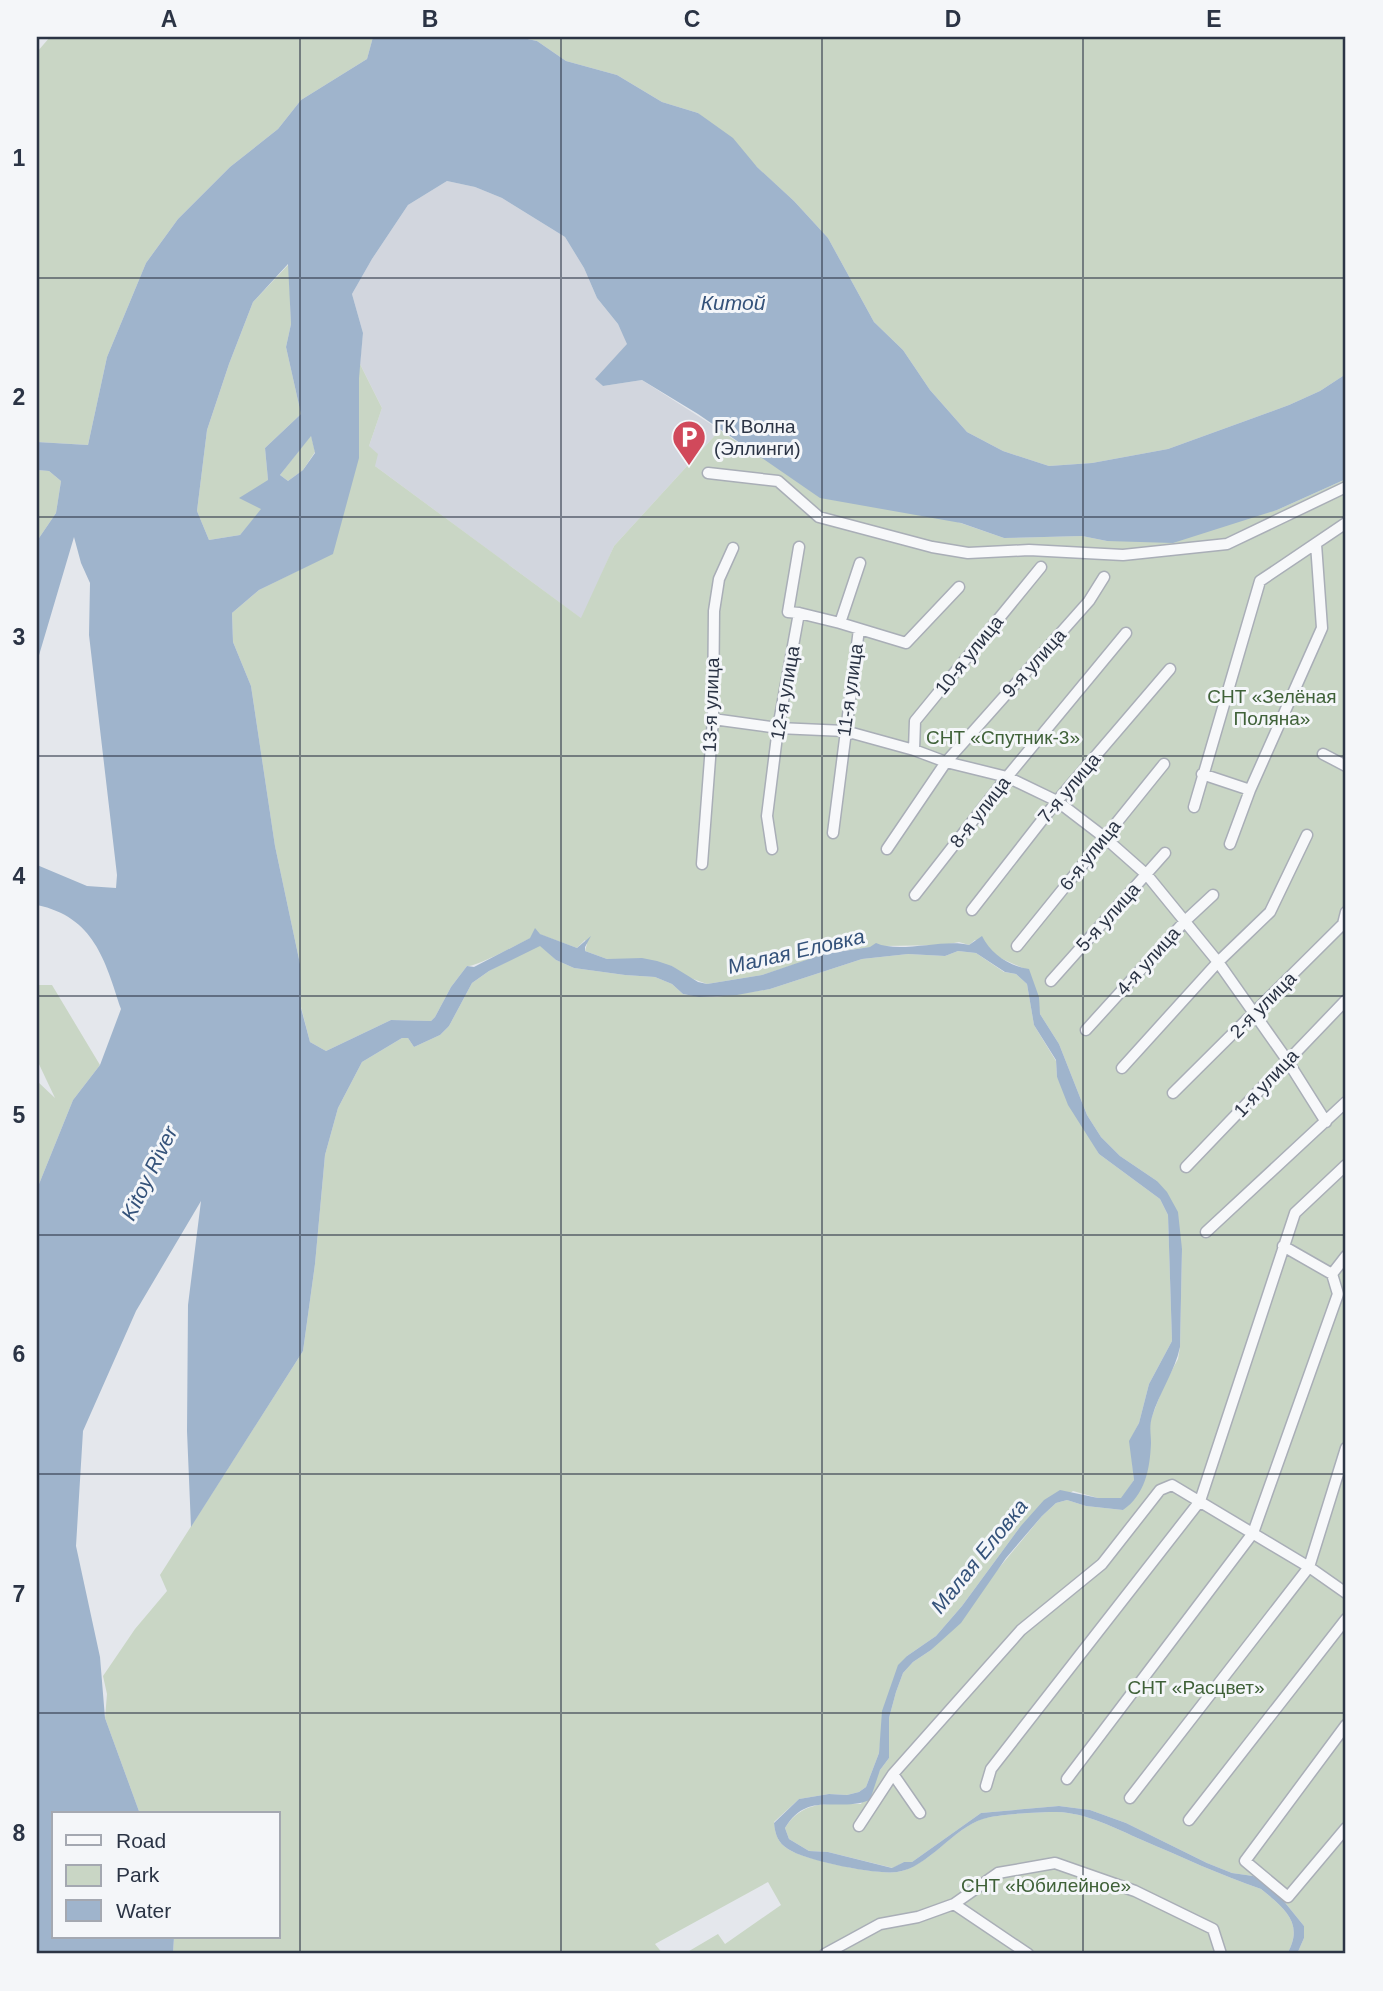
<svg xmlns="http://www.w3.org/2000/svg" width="1383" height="1991" font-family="Helvetica,sans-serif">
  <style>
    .built { fill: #d2d6de }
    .green { fill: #c9d6c5 }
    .water { fill: #9fb4cc; fill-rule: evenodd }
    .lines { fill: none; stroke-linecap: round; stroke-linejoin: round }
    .street-casing { stroke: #a9aeb7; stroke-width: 13 }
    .street { stroke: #f7f8fa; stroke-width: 10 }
    .grid { fill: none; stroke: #2b3445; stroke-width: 2; stroke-opacity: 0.55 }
    .labels { text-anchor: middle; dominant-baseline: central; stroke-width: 6; stroke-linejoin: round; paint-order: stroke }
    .poi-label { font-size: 19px; fill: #2b3445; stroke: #f4f6f9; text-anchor: start }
    .street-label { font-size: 19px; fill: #2b3445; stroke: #f4f6f9 }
    .park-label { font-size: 19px; fill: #3f6138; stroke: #f4f6f9 }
    .water-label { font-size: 21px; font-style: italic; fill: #34527a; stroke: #f4f6f9 }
    .neatline { fill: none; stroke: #2b3445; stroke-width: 2.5 }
    .grid-label { font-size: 23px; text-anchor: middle; font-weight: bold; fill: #2b3445 }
  </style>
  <rect width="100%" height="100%" fill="#e4e7ec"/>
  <!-- built -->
  <path class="built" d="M447,181L475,187L502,198L565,237L584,268L597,298L618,324L628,344L596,379L603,386L642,380L720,430L614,546L582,619L375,466L369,446L382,408L360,364L363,333L352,294L372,259L408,205Z"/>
  <!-- green -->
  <path class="green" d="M50,37H373L367,59L301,100L278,129L230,167L178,219L146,263L107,357L88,445L37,442V52Z
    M518,37H1346V374L1320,391L1289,405L1168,449L1092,463L1049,466L1003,451L967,432L930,390L903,350L874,322L828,238L794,201L698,113L662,102L617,75L566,61L537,41Z
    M289,264L291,324L286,347L301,414L265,448L268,480L262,509L240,535L209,540L197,511L207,430L229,364L253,302Z
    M360,364L382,408L369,446L378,454L375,466L581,618L614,546L720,430L749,450L1004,538L1082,536L1107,541L1139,540L1277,510L1346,479V1954H1297L1304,1938V1926L1278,1894L1253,1876L1232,1873L1207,1863L1126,1823L1090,1810L1059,1806L981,1813L912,1862H904L893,1868L828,1852L809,1851L789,1839L785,1828C803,1799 829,1804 861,1804L880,1770L889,1758V1718L896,1692L903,1673L913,1662L931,1650L1042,1516L1056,1503L1067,1500L1086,1506L1123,1510L1150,1449L1149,1428L1151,1419L1164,1385L1178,1359L1180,1347L1182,1249L1157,1181L1120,1156L1101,1137L1087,1115L1059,1044L1040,1014L1038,1002L1025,969L998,957L986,946L975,940L969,945L959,942L944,945L883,946L836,951L762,975L707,984L685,976L672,966L607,959L585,951L587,944L585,940L577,948L539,934C525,940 477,967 467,966L451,987L435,1017L431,1021L391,1020L326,1051L310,1042L301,1007L300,964L275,846L251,686L233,642L232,613L259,590L333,553Z
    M311,435L315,452L303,470L288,481L280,475Z
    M37,470L49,471L61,481L56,513L37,541Z
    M540,945L556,960L574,968L625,975L655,977L672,984L683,994L699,997H717L770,989L862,959L908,954L945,956L958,951L976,953L1004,972L1016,974L1027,984L1034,1025L1056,1061L1057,1077L1099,1154L1160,1199L1168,1215L1172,1341L1149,1384L1139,1423L1130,1441L1134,1480L1122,1498H1098L1073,1491L1020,1527L962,1606L936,1636L907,1656L881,1735L879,1753L866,1787L859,1792L847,1795L829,1794L799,1799L774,1822C775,1834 778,1843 788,1849C805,1860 877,1875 897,1872C928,1867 953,1829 982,1819C997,1814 1040,1812 1057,1812C1087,1813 1115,1828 1142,1840C1182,1857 1220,1875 1261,1889C1284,1908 1305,1923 1287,1954H684L718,1934L725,1944L781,1905L768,1882L655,1944L663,1954H173L174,1937H278V1814H140L105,1718L107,1694L103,1676L135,1629L167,1591L160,1575L303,1351L315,1264L325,1155L338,1108L362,1062L402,1038H408L414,1047L440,1035L449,1026L472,983L489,971Z
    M37,985H52L100,1065L73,1100L37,1189V1081L55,1098L37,1060Z"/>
  <!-- water -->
  <path class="water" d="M373,37H518L537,41L566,61L617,75L662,102L698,113L733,138L757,167L794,201L828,238L874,322L903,350L930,390L967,432L1003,451L1049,466L1092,463L1168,449L1289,405L1320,391L1346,374V479L1277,510L1173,543L1107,541L1082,536L1004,538L961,523L820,498L698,414L642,380L603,386L595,379L627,344L618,324L597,298L584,268L565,237L502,198L475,187L447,181L408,205L372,259L352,294L363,333L359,378V458L333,554L259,590L232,613L233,642L251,686L275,846L300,964L301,1008L310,1042L326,1051L391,1020L431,1021L435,1017L451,987L467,966L474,967L530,938L535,928L540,934L577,948L591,936L585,947V951L607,959L642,958L657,961L672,966L698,982L707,984L762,975L824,954L870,947L876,943C900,954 945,938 969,945L982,936C991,954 1009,966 1029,969L1039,997L1040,1014L1059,1044L1087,1115L1101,1137L1120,1156L1157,1181L1167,1192L1178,1212L1182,1249L1180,1347C1175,1371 1159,1393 1152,1417C1149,1427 1151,1434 1151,1443C1150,1469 1145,1495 1123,1510L1086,1506L1067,1500L1056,1503L1042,1516L1006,1558L961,1623L931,1650L913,1662L903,1673L896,1692L889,1718V1758L880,1770L870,1800C836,1813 808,1790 785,1828L789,1839L809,1851L828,1852L892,1868L904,1862H912L981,1813L1059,1806L1090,1810L1126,1823L1207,1863L1232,1873L1253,1876L1265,1884L1278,1894L1304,1926V1938L1297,1954H1287C1305,1923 1284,1908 1261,1889C1220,1875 1182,1857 1142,1840C1115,1828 1087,1813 1057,1812C1040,1812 997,1814 983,1819C953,1828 928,1868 897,1872C877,1875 806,1861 788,1849C778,1843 775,1834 774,1823L799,1799L829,1794L847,1795L859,1792L866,1787L879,1753L882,1711L898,1665L907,1656L936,1636L962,1606L1020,1527L1044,1500L1060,1490L1098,1498H1121L1134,1480L1129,1441L1139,1423L1149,1384L1172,1341L1168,1215L1160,1199L1099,1154L1068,1105L1057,1077L1056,1060L1034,1025L1027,984L1016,974L1005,972L976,953L958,951L945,956L908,954L862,959L770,989L737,995L699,997L683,994L672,984L655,977L625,975L574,968L556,960L540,946L489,971L472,983L449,1026L440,1035L414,1047L408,1038H402L362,1062L338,1108L325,1155L315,1264L303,1351L191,1527L187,1431L188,1305L201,1201L136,1311L83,1431L76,1546L100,1657L105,1718L140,1814H54V1937H174L173,1954H37V1189L73,1100L100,1065L121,1009C105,960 94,917 37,905V865L87,886L116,888L117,875L89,635L90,583L81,563L74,537L37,662V541L56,513L61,481L49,471L37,470V442L88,445L107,357L146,263L178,219L230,167L278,129L301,100L367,59ZM288,264L291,324L286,347L301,414L265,448L268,480L239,498L261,509L240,535L209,540L197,511L207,430L229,364L253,302ZM311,436L315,453L303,470L288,481L280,475Z"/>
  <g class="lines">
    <!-- street casing -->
    <g class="street-casing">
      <path id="street" d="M708,473L778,481L819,517L932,547L968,553L1029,550L1123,555L1227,544L1346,487
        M799,613L840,623L906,643L959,587
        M840,623L860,563
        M713,719L778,728L845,731L914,750L946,762L1007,777L1057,801L1104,837L1147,875L1218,962L1287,1060L1326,1122
        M914,750L915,721L1041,567
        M1323,754L1346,766
        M1202,774L1250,790
        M1194,807L1260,581L1346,523
        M833,833L859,629
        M1230,844L1250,790L1322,628L1316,544
        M772,849L767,816L778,728L799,613L788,612L799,547
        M887,849L946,762L1089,601L1104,577
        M702,864L713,719L714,611L719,579L733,548
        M915,895L1007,777L1126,633
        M972,910L1057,801L1170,669
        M1017,946L1164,764
        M1051,981L1165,853
        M1086,1030L1185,921L1213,895
        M1122,1068L1218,962L1270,912L1307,835
        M1173,1093L1343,924L1346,912
        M1186,1167L1346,1000
        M1206,1232L1346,1102
        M1332,1274L1346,1256
        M1346,1725L1245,1861L1288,1897L1346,1828
        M893,1774L920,1813
        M1067,1779L1253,1533L1338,1294L1332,1274L1283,1246
        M986,1786L991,1769L1200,1501L1295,1213L1346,1165
        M1130,1798L1309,1567L1346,1448
        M1189,1820L1346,1619
        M859,1826L893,1774L1021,1630L1102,1564L1160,1490L1172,1485L1309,1567L1346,1593
        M954,1904L1028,1954
        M825,1954L880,1924L918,1917L954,1904L998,1873L1055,1863L1135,1891L1213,1929L1221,1954"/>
    </g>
    <!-- street -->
    <use href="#street" class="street"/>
  </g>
  <!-- grid -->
  <path class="grid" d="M300,37V1954M561,37V1954M822,37V1954M1083,37V1954M37,278H1346M37,517H1346M37,756H1346M37,996H1346M37,1235H1346M37,1474H1346M37,1713H1346"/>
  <!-- icons -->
  <defs>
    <g id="parking-pin" transform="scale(1.75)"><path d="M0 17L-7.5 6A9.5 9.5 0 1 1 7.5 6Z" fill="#d1495b" stroke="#f4f6f9"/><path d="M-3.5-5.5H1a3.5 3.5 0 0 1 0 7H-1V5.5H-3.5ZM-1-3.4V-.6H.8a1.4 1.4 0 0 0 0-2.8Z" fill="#fff"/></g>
  </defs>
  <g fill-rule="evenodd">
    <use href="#parking-pin" x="689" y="437"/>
  </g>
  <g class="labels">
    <!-- poi labels -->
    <g class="poi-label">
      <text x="714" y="426">ГК Волна<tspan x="714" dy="22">(Эллинги)</tspan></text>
    </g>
    <!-- street labels -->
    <g class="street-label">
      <text transform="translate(969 655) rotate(-51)">10-я улица</text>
      <text transform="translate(1034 663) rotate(-48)">9-я улица</text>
      <text transform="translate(850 690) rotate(-82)">11-я улица</text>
      <text transform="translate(785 693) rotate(-80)">12-я улица</text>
      <text transform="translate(711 705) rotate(-88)">13-я улица</text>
      <text transform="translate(1069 788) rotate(-50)">7-я улица</text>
      <text transform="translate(980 812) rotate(-52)">8-я улица</text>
      <text transform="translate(1090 855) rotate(-51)">6-я улица</text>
      <text transform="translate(1108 917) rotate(-48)">5-я улица</text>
      <text transform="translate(1148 961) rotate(-48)">4-я улица</text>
      <text transform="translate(1263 1005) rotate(-45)">2-я улица</text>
      <text transform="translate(1266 1083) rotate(-47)">1-я улица</text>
    </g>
    <!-- park labels -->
    <g class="park-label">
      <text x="1272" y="696">СНТ «Зелёная<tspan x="1272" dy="22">Поляна»</tspan></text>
      <text x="1003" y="737">СНТ «Спутник-3»</text>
      <text x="1196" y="1687">СНТ «Расцвет»</text>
      <text x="1046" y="1885">СНТ «Юбилейное»</text>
    </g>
    <!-- water labels -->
    <g class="water-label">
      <text x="733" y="302">Китой</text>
      <text transform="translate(796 951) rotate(-13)">Малая Еловка</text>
      <text transform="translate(149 1173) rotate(-64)">Kitoy River</text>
      <text transform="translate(979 1556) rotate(-51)">Малая Еловка</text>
    </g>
  </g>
  <!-- border -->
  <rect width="1383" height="1991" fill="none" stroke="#f4f6f9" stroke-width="77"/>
  <!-- legend -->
  <rect x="52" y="1812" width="228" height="126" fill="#f4f6f9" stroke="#a4a8b1" stroke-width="2"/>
  <rect x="66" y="1835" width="35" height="10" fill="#f7f8fa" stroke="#a4a8b1" stroke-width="2"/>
  <text x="116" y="1848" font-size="21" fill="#2b3445">Road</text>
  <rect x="66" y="1865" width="35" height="21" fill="#c9d6c5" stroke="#a4a8b1" stroke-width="2"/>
  <text x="116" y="1882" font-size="21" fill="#2b3445">Park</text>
  <rect x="66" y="1900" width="35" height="21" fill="#9fb4cc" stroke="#a4a8b1" stroke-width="2"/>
  <text x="116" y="1918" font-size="21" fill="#2b3445">Water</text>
  <rect x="38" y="38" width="1306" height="1914" class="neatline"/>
  <g class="grid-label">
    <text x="169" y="27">A</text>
    <text x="430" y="27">B</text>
    <text x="692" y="27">C</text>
    <text x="953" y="27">D</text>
    <text x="1214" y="27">E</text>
    <text x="19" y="166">1</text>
    <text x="19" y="405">2</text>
    <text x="19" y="645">3</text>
    <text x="19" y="884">4</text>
    <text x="19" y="1123">5</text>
    <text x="19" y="1362">6</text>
    <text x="19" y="1602">7</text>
    <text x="19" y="1841">8</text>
  </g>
</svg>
